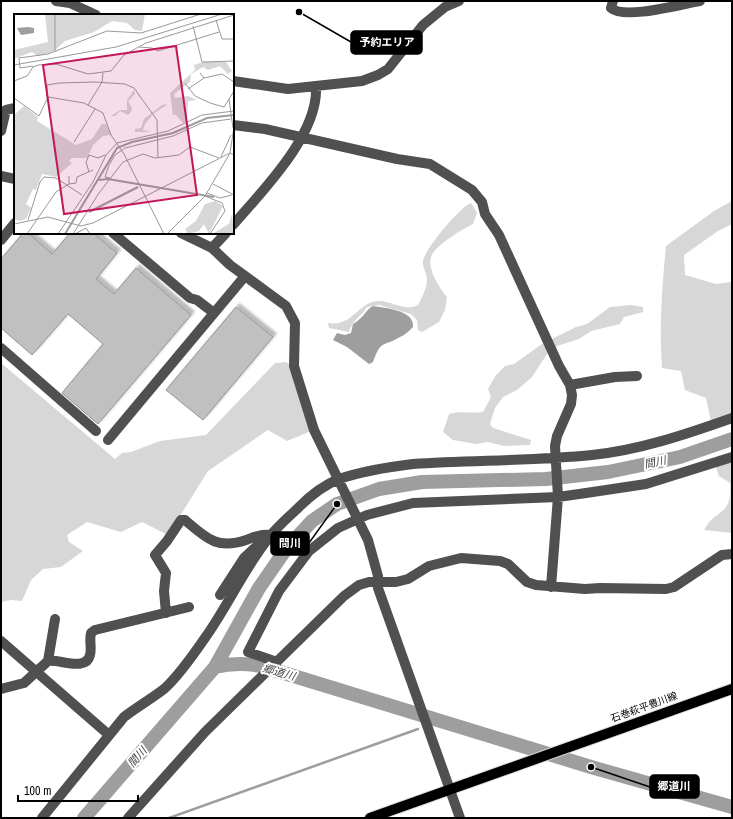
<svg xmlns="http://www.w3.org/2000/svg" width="733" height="819" font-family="'Archivo Narrow','Noto Sans JP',sans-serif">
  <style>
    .green { fill: #d7d7d7 }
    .water { fill: #9e9e9e }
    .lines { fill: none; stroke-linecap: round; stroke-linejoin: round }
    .stream { stroke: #9e9e9e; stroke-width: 2.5 }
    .river { stroke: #9e9e9e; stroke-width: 14 }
    .building { fill: #c0c0c0; stroke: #949494; filter: url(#shadow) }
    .major-casing { stroke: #dbdbdb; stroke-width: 12 }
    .minor { stroke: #505050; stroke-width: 10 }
    .major { stroke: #000; stroke-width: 10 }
    .labels { text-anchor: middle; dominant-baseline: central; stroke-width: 4; stroke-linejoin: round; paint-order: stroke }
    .street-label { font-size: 10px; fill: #000; stroke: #fff }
    .water-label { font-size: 11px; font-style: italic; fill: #3f3f3f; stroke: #fff }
    .inset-river { fill: none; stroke: #9e9e9e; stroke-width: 2 }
    .inset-road { fill: none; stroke: #999; stroke-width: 1 }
    .view { fill: #c2185b; fill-opacity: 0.15; stroke: #c2185b; stroke-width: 2 }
    .inset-edge { fill: none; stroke: #000; stroke-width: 2 }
    .leader { fill: none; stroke: #000; stroke-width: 1.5 }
    .callout-dot { fill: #000; stroke: #fff; stroke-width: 1.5 }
    .callout { fill: #000; stroke: #000; stroke-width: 1.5 }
    .callout-label { font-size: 11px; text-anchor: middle; font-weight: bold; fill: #fff }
  </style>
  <defs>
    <filter id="shadow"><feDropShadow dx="3.5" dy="-3.5" stdDeviation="1" flood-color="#0004"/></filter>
  </defs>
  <rect width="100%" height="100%" fill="#fff"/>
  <!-- green -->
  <path class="green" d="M732,201V224L718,231L684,255L685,275L716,284L732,282V413L711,421L706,398L685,390L681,371L662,368C659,327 662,287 666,246L714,211Z
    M471,203L477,213L473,224C463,229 434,246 431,257C427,269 440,289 447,297L445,310L439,322L422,332L418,330L417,320L411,314L379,305L367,307C360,318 353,319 349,332L329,328L328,323C354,327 358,301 379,301C393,301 404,312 418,305C422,298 427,288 427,279C427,273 422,267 423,261C424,250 461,206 471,203Z
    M631,305L643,307V312L624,317L620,324L591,331L579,339L557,346L549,351L532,377L517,390L503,397L495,408L490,424L493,428L531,440L530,445L504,446L488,442L476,444L453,440L443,432L449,414C459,410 472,414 483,412L491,397L488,389L496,375L505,366L514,364L542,344L576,327L587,324L610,307Z
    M286,362L292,367L311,431L287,441L268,430L208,471L168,535L142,522L121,532L87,522L67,535L69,542L83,551L61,567L43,569L31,580L22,601L11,600L1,602V363L115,459L122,453L131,452L160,441L206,435L275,363Z
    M732,462V533L704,530C715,508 733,517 730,483L719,476L716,467Z"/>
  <!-- water -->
  <path class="water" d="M373,306C385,308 415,310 413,327C409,331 405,335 400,337C382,348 382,338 373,362L369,364L347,347L333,340L337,333L345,335L351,333L353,324C363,319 367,308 373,306Z"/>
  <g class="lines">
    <!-- stream -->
    <path class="stream" d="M169,818L418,729"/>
    <!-- river -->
    <path class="river" d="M215,667C231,663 245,663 261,666L591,767L732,807
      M84,818L215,667L259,588L286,549L312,521L337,504L379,489L422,482L546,479L608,472L680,457L732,439"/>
  </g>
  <!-- building -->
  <path class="building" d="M23,233H28L52,254L70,233H93L117,253L96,279L114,294L136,268L191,315L98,424L62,393L103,344L68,314L32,355L1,328V259Z
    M236,307L273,337L203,420L166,390Z"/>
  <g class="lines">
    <!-- major casing -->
    <g class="major-casing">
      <path id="major" d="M370,818L732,689"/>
    </g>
    <!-- minor -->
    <path class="minor" d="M56,1L70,3L96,15
      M613,1L611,8C625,20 681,4 700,1
      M233,81L288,89L362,81L378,75L388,69L423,25L445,7L459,1
      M233,125L265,129L397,159L430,164L472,190L482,202L485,214L499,235L559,366L570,385L572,395L571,404L557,436L555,446L558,497L551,587
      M1,131L6,110L15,108
      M1,176L15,179
      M233,225C263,190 319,134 316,86
      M113,233L190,298L197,300L214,313
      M181,233L212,248L230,265L286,306L295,323L294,366L314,430L368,540L378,576V588L460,818
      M1,240L15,223
      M212,248L226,233
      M1,348L96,431
      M570,385L615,377L637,376
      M108,440L245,276
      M220,595L244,558L260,543
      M166,613L164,591L166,573L155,555L167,541L181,520H185C206,538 217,550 246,540C254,537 261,534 270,535
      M1,641L109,735
      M48,661C60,659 86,672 90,655C92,648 89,640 91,633L95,630L189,607
      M277,662L248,652L279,591L309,551L338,528L367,515L413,503L558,497L586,493L646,484L732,457
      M1,689L24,683L48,661L55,619
      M42,818L124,717C137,707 151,699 164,689C179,676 196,651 207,635C230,602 246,565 271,535C280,524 290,516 299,507C310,496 324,485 339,479C363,471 388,467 413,464C472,460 533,461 592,455C640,450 687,434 732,418
      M128,818L205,732L344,596L359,585L369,582H396L408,579L429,566L461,558L500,561L508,564L527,582L536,585L585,589L600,588L666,589L674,587L722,555L732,554"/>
    <!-- major -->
    <use href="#major" class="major"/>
  </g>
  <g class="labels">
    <!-- street labels -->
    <g class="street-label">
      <text transform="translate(644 707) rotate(-20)">石巻萩平豊川線</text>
    </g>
    <!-- water labels -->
    <g class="water-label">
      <text transform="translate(655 462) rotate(-12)">間川</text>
      <text transform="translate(279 672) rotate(16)">郷道川</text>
      <text transform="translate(137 757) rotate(-49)">間川</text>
    </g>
  </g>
  <!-- overview -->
  <g transform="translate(14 14)">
    <rect width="220" height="220" fill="#fff"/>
    <path d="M31,0H131L128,17L121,16L113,9L98,7L80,18L51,27L39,38L24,42L18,38L0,45V36L34,28ZM189,48H212L218,57L214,60L206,52L194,56L189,53L177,60L176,68L160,80L161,84L174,82L183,86L174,87L173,107L169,109L162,101H159L156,79L181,56L180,51ZM120,76L121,80L114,87L118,94L117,98L114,101L106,97L101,102H97L106,96H113V86ZM154,90L139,100L131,110L129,116L137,118H121V115L127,114L130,105L148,91ZM10,92L24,103L23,107L62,131L78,125L88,110H92L97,121L89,122L79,131L73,144H58L55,147L58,149L42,163L28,160L22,176L19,175L12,190L17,194L12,205L5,207L0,205V101ZM201,187L209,192L195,220L190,210L185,217L174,220L171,215L182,207L191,190ZM218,200L220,220H198L215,210Z" fill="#d7d7d7"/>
    <path d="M14,13L20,14V19L7,21L3,14Z" fill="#9e9e9e"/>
    <path class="inset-river" d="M85,166L94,165L200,183M75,198L124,173M51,220L103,134L118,128L159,119L193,104L220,101"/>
    <path class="inset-road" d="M41,0V37M202,6L208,25H220M179,12L188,48L220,47M125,33L138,34L144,37L205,18M0,51L102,33L208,0M19,52L6,54L5,44L34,40L93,17L127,19L187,0M186,59L190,64L208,60L220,68M0,67L13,62L19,53L24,51L42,50L74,60L97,57L110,41L132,29L220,1M171,69L181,82L196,89L210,93L215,85M174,75L190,64M33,83V71L45,69L81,68L111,70L120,74L143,106L144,143M0,84L25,102L34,83L70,89L89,99L97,121L110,140L150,220M74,91L88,68L89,59M219,114L215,85L220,77M60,128L81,95M207,143L217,121M75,158L72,148L75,141L84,144L91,141M96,164L91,163L95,151L101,141L111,134L159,122L188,109L217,105M55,170L62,169L63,163L79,156M199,170L220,181M193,179L206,184L218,181M191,182L208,189L211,197L196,220M14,206L26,168L30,163L42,164L68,181M0,210L34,203L67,212L79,209L216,139L220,113M13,220L42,178L55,170V162M44,220L79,168L92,141L103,129L154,117L188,101L220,97M59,220L85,179L109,148L129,140L141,144L165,141L176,133L205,144M61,220L72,214L76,220M153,220L191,182L216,139L220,141"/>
    <path class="view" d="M162,32L183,181L50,200L29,51Z"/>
    <rect width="220" height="220" class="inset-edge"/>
  </g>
  <!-- callouts -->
  <path class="leader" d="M299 12L351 42M337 504L309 543M591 767L650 787"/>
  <g class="callout-dot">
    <circle cx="299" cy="12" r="4"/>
    <circle cx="337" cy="504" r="4"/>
    <circle cx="591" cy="767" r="4"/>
  </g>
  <g class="callout">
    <rect x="351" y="31" width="71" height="23" rx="4"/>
    <rect x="271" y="532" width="38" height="23" rx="4"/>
    <rect x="650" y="775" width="49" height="23" rx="4"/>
  </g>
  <g class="callout-label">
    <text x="387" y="46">予約エリア</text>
    <text x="290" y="547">間川</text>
    <text x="674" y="790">郷道川</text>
  </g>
  <!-- border -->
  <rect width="733" height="819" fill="none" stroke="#000000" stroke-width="4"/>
  <!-- scale -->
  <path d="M18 795v6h120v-6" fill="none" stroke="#000000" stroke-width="2"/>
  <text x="24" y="795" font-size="12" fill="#000000" stroke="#ffffff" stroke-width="3" paint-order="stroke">100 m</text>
</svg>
